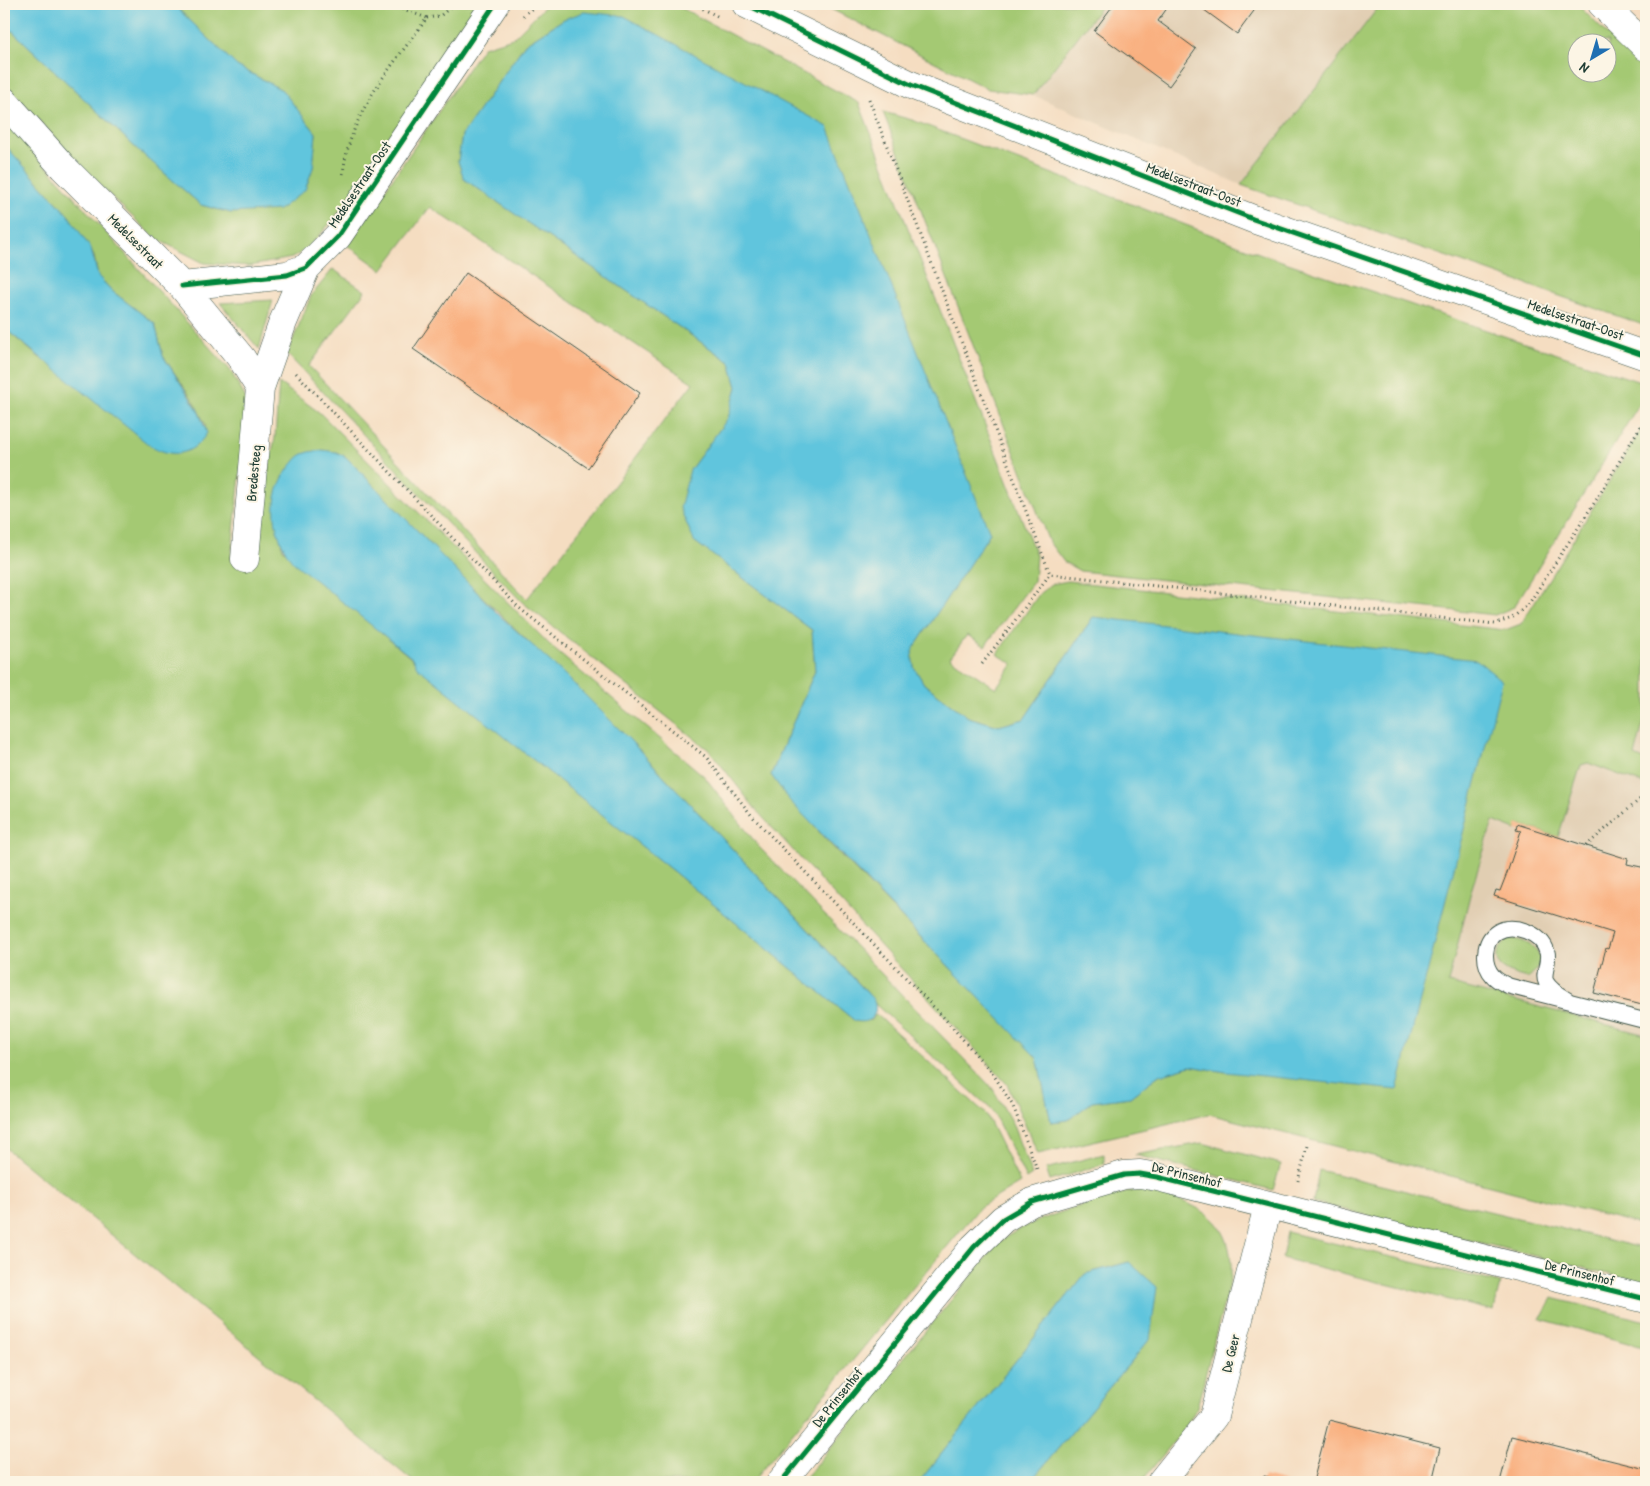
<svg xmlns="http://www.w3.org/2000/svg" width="1650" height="1486" font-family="'Patrick Hand',sans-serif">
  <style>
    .built { fill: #e1ceb2 }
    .green { fill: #a4c973; stroke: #628354; fill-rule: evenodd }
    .water { fill: #60c5dd; stroke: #408188 }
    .building { fill: #f9b080 }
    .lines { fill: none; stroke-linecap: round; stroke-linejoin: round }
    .lane-casing { stroke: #3f5549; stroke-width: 17 }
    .street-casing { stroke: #3f5549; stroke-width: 29 }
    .path { stroke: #3f5549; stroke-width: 3; stroke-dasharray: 1 4; stroke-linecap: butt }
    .lane { stroke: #fff; stroke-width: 15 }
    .street { stroke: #fff; stroke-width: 28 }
    .cycleway-casing { stroke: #fcf5e5; stroke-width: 8 }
    .cycleway { stroke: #00873e; stroke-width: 5 }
    .labels { text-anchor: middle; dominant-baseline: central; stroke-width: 4; stroke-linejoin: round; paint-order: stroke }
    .street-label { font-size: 14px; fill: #1f3d34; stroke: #fcf5e5 }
  </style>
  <rect width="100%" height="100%" fill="#fcf5e5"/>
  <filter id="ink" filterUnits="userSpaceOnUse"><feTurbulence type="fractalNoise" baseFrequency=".02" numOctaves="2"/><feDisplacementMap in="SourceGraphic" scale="10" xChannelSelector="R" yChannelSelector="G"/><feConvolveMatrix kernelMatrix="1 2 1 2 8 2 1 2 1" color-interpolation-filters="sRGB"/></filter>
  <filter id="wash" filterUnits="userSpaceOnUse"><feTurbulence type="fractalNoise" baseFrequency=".0096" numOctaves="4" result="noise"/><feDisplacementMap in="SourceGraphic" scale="20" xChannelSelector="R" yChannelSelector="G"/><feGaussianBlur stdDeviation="1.12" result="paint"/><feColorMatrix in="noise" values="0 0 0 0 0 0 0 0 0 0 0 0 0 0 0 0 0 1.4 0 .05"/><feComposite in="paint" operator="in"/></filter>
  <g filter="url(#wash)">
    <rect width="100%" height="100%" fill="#f5ddc1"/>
    <!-- built -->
    <path class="built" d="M1103,4H1381L1241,185L1033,95Z
      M1646,712V1035L1448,984L1471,891L1508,772L1573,720L1639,741Z"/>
    <!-- green -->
    <path class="green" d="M173,4H483L333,220L307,249L292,258L250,266L204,263L155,238L99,185L4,83V23L137,149L201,205L231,213L313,168L316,133L282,90L237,66Z
      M547,4H674L859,103L1036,555L1034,581L985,646L967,635L950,658L996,688L1013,664L997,654L1040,593L1052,584L1068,581L1505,630L1521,624L1646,422V712L1635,756L1646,761V785L1588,763L1581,765L1558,837L1518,824L1516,830L1493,821L1471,891L1448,983L1646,1035V1226L1209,1114L1038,1154L1007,1084L757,811L710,751L522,602L287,354L311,296L333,269L365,291L309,366L527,599L693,383L430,207L382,270L347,245L483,47L513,38ZM564,19L990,533L912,651L914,667L924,684L968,717L999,726L1024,719L1093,617L1226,1072L1190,1066L1159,1075L1130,1097L1092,1102L1068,1120L1051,1122L1038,1058L824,838L771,775L815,671L812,630L694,541L690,470L728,419L737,387L730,362L464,179L458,161L462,135L525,44Z
      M821,4H1103L1033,95L988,89Z
      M1381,4H1577L1646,73V326L1241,185ZM1578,42H1608V72H1578Z
      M883,112L912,120L1264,255L1646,384V393L1514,607L1495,615L1080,571L1064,562L1049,542Z
      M4,119L230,370L248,402L231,559L255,561L262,500L275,438L279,383L320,413L555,650L704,776L759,847L993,1089L1012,1123L1032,1175L1026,1179L992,1110L876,1005L865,990L629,739L467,582L346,457L336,452L281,544L283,549L412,659L418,667L674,872L855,1021L871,1020L876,1014L986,1114L1020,1183L980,1207L752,1482H414L4,1147V328L40,358L206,426L193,400L163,356L155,324L112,291L98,276L94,256L69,216L4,144Z
      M273,300L259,349L220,303Z
      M1509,938C1533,941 1553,957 1528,978C1503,973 1483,961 1509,938Z
      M1202,1143L1281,1164L1273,1190L1135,1155Z
      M1104,1154V1164L1050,1181L1046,1169Z
      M1319,1170L1646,1249V1283L1313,1202Z
      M1146,1190C1196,1204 1234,1215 1231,1276L1197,1407L1186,1427L1141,1482H1030L1150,1339L1129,1262L1085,1274L919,1482H802L998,1243C1025,1222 1057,1214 1089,1203C1108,1198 1126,1190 1146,1190Z
      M1287,1232L1500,1283L1494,1311L1282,1258Z
      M1552,1298L1646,1321V1348L1541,1319Z"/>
    <!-- water -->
    <path class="water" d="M4,4H173L237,66L282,90L316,133L313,168L305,190L279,210L231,213L201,205L137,149L4,23Z
      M584,12L624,16L828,127L990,533L912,651L914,667L924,684L968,717L999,726L1024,719L1093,617L1477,660L1502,681L1397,1090L1226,1072L1190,1066L1159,1075L1130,1097L1092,1102L1068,1120L1051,1122L1037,1058L789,800L771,775L815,671L812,630L694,541L680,508L690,470L728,418L737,387L730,362L464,179L458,161L462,135L525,44L564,19Z
      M4,144L69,216L91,249L98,276L112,291L155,324L163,356L198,410L207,433C191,458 170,458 148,444L4,328Z
      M322,450L336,452L346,457L499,615L565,675L629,739L873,999C880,1013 871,1025 855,1021L674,872L417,667L412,658L293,562C272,535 267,497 289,468C294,462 298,455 306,453C311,451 317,451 322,450Z
      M1129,1262L1157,1287L1150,1339L1030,1482H919L1085,1274Z"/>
    <g id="blocks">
      <!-- building -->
      <path class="building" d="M1114,4H1170L1158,21L1196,49L1169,86L1094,31Z
        M1196,4H1259L1237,34Z
        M466,273L640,393L588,468L413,349Z
        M1517,824L1628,859L1627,864L1646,868V1006L1594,993L1606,948L1608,949L1613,933L1494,896L1496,890L1500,891L1507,873L1521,831L1516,830Z
        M1329,1420L1440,1448L1432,1482H1313Z
        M1512,1436L1646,1469V1482H1500Z
        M1264,1476L1287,1482H1259Z"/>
    </g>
  </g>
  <g filter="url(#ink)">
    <use href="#blocks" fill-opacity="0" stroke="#3f5549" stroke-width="1"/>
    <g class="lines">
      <!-- lane casing -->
      <g class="lane-casing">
        <path id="lane" d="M1569,1001C1561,996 1551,991 1546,982C1542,974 1550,962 1547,952C1542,933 1513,922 1497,932C1483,941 1482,964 1493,976C1497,981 1503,983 1509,986L1646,1021"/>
      </g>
      <!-- street casing -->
      <g class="street-casing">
        <path id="street" d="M746,4L911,85L1253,219L1646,356
          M1602,4L1646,47
          M4,101L63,167L182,286L242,359L260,388
          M182,286L287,275L306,268L338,236L495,4
          M245,559L260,388L283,322L306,268
          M781,1482L974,1247L1003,1219L1032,1202L1124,1175L1140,1174L1157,1177L1646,1299
          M1161,1482L1214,1416L1268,1206"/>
      </g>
      <!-- path -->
      <path class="path" d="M694,4L719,17
        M523,16L537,4
        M427,18L440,16L454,4
        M869,99L1050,574L1495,624L1512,618L1528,605L1600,494L1646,417
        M343,174C350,111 391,68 427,18L388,4
        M296,373L518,607L706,757L752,816L945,1019L993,1074L1013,1106L1037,1169
        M982,664L1050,574
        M1586,846L1646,794
        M1644,868L1646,846
        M1298,1181L1307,1146"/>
      <!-- lane -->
      <use href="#lane" class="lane"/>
      <!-- street -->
      <use href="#street" class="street"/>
      <!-- cycleway casing -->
      <g class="cycleway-casing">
        <path id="cycleway" d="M746,4L911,85L1253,219L1646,356
          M182,286L287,275L306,268L338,236L495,4
          M781,1482L974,1247L1003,1219L1032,1202L1124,1175L1140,1174L1157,1177L1646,1299"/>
      </g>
      <!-- cycleway -->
      <use href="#cycleway" class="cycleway"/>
    </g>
  </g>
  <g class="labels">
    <!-- street labels -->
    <g class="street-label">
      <text transform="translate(359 184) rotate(-56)">Medelsestraat-Oost</text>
      <text transform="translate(1194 184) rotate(21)">Medelsestraat-Oost</text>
      <text transform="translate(136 241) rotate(45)">Medelsestraat</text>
      <text transform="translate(1576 319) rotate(19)">Medelsestraat-Oost</text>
      <text transform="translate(253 473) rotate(-85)">Bredesteeg</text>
      <text transform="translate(1187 1174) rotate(14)">De Prinsenhof</text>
      <text transform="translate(1580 1272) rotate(14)">De Prinsenhof</text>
      <text transform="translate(1230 1353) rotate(-76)">De Geer</text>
      <text transform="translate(837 1397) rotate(-51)">De Prinsenhof</text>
    </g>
  </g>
  <!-- margin -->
  <rect width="1650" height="1486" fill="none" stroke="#fcf5e5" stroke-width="20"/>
  <!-- north arrow -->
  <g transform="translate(1592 58) rotate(218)"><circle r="24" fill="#fcf5e5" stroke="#a4ab9e"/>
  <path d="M0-4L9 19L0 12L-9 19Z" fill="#1f6fb2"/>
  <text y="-8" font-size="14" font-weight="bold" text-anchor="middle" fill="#1f3d34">N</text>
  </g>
</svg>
